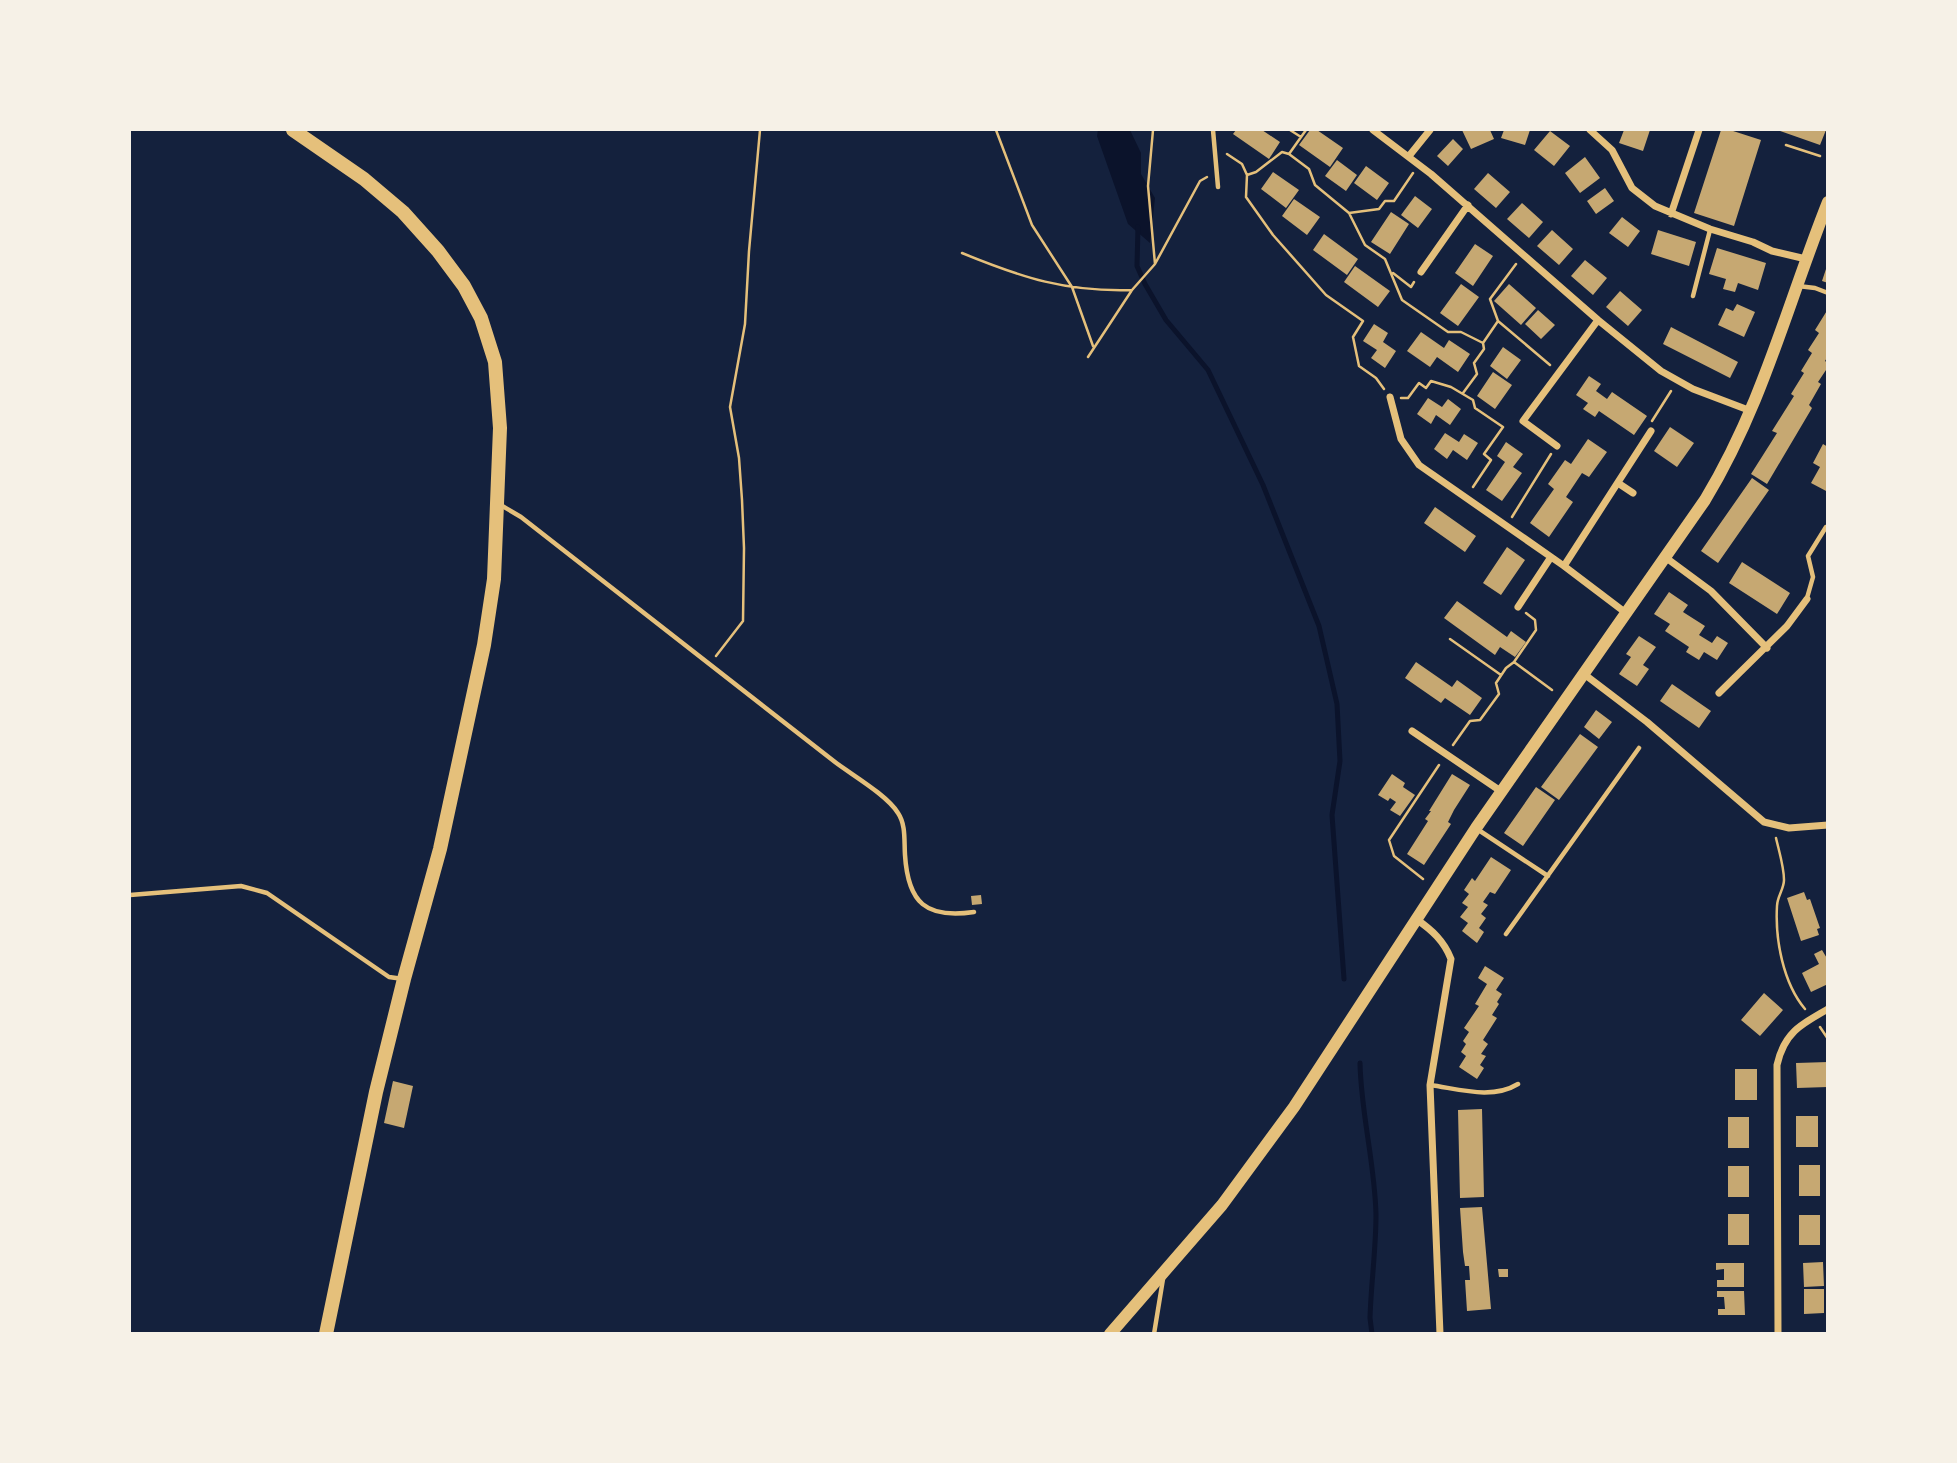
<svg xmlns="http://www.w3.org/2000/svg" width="1957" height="1463" font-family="Poppins,sans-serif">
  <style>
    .water { fill: #0b132b }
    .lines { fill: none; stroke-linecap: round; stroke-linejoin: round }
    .stream { stroke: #0b132b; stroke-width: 5 }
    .building { fill: #c6a872 }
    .path { stroke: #e5c07b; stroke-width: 2.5 }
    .service { stroke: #e5c07b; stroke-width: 4.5 }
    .minor { stroke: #e5c07b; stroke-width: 7 }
    .tertiary { stroke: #e5c07b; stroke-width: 12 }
    .primary { stroke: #e5c07b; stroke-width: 14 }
  </style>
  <rect width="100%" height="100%" fill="#14213d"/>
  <!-- water -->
  <path class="water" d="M1098,130H1130L1141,153V174L1155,198L1150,243L1128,224L1097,136Z"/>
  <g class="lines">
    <!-- stream -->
    <path class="stream" d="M1138,227L1137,266L1145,284L1166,320L1208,370L1263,485L1319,626L1337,704L1340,761L1332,815L1344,979
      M1360,1063C1361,1114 1375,1164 1376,1215C1376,1249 1371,1284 1370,1318L1372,1334"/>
  </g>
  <!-- building -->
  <path class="building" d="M1236,130H1262L1280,142L1269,159L1233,134Z
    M1310,130H1317L1343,148L1330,167L1299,145Z
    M1462,130H1490L1494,139L1471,149Z
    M1504,130H1530L1525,145L1501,138Z
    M1624,130H1650L1643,151L1619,143Z
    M1721,130H1730L1761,140L1734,226L1694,213Z
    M1777,130H1826L1820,145Z
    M1550,131L1570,146L1554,166L1534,150Z
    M1453,139L1463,149L1448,166L1437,156Z
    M1585,157L1600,178L1580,193L1565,173Z
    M1337,160L1357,175L1346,191L1325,176Z
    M1366,166L1389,183L1377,200L1354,183Z
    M1273,172L1299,190L1286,208L1261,189Z
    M1488,173L1510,192L1496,208L1474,189Z
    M1605,188L1614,201L1596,214L1587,201Z
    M1415,196L1432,209L1418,228L1401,215Z
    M1294,199L1320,217L1307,235L1282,216Z
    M1522,203L1543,222L1529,238L1507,219Z
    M1391,212L1409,224L1390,254L1371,242Z
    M1622,217L1640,231L1628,247L1609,233Z
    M1552,230L1573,249L1559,265L1537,246Z
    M1658,230L1696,242L1689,266L1651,254Z
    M1324,234L1358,259L1347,275L1313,250Z
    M1475,244L1493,256L1473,286L1455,273Z
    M1717,248L1766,263L1758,290L1738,283L1735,292L1723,289L1726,279L1709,274Z
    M1585,260L1607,278L1593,295L1571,276Z
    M1355,266L1390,291L1378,307L1344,282Z
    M1827,266H1828V283L1822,281Z
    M1461,284L1479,297L1458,326L1440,313Z
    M1509,284L1536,308L1521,325L1494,301Z
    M1620,291L1642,310L1628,326L1606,307Z
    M1737,304L1755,312L1744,337L1718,325L1726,308L1733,311Z
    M1828,309V356L1825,361L1828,363V367L1818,382L1821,384L1809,405L1812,408L1767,484L1751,474L1777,433L1772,431L1794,396L1791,394L1804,373L1801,371L1812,353L1808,350L1819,333L1815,330Z
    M1538,310L1555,325L1541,339L1525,324Z
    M1374,324L1388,333L1383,342L1396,351L1385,368L1371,358L1377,350L1363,341Z
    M1671,327L1738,362L1730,378L1663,344Z
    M1421,332L1444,348L1449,340L1470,354L1458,372L1437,357L1430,367L1407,351Z
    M1503,347L1521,360L1507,379L1490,366Z
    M1493,372L1512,385L1495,409L1477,396Z
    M1589,376L1601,384L1596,391L1607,399L1612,392L1647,416L1634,435L1599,411L1595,417L1583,409L1588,403L1576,395Z
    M1428,398L1442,407L1448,399L1461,409L1450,425L1436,415L1431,424L1417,414Z
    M1670,427L1694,443L1677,467L1654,451Z
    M1445,433L1459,442L1464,434L1478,443L1467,460L1453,450L1447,459L1434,449Z
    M1588,439L1607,452L1589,477L1582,473L1566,497L1573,502L1549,537L1530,523L1554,489L1548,484L1565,460L1571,464Z
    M1506,442L1523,454L1513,467L1522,473L1502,501L1486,490L1505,462L1497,456Z
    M1823,444L1828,447V492L1811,483L1820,467L1813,463Z
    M1752,478L1769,490L1718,563L1701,551Z
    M1435,507L1476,536L1465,552L1424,523Z
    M1507,547L1525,560L1501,595L1483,583Z
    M1742,562L1790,593L1777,614L1729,583Z
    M1669,592L1688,605L1683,612L1705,626L1699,635L1712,643L1717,636L1728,643L1717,660L1704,652L1699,660L1686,652L1689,647L1665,631L1670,624L1654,614Z
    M1457,601L1507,637L1511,631L1526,642L1515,657L1500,647L1495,655L1444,618Z
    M1639,636L1656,647L1643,665L1649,669L1637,686L1619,674L1631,657L1626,654Z
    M1416,662L1452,687L1457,680L1482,698L1470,715L1445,698L1441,703L1405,678Z
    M1672,684L1711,711L1699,728L1660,701Z
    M1596,710L1612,722L1599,739L1584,727Z
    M1580,734L1598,747L1559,800L1541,787Z
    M1392,774L1405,783L1403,787L1415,795L1400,816L1390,810L1396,802L1390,798L1388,801L1378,795Z
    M1452,774L1470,785L1454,810L1448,822L1451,824L1424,865L1407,854L1428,821L1425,819L1431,811H1429Z
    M1536,787L1555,800L1523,846L1504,833Z
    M1491,857L1511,870L1495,894L1490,892L1483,902L1488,905L1481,914L1486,918L1479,928L1484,932L1477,943L1462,931L1468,923L1460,917L1468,907L1462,903L1469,894L1464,890L1472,878L1475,881Z
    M1804,892L1807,900L1810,899L1820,928L1817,929L1819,935L1801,941L1787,898Z
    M981,895L982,904L972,905L971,896Z
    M1822,950L1828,960V984L1811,992L1802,973L1819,964L1814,954Z
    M1485,966L1504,978L1496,990L1502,994L1497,1002L1499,1004L1492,1015L1497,1018L1483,1040L1488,1044L1481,1054L1486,1056L1480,1065L1484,1068L1477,1079L1459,1067L1466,1056L1461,1052L1466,1044L1463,1041L1469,1032L1464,1028L1479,1006L1475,1004L1487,984L1478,978Z
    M1764,993L1783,1010L1760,1036L1741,1020Z
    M1828,1062V1087L1797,1088L1796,1063Z
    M1735,1069H1757V1100H1735Z
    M393,1081L413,1086L404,1128L384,1123Z
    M1482,1109L1484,1197L1460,1198L1458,1110Z
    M1796,1116H1818V1147H1796Z
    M1728,1117H1749V1148H1728Z
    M1799,1165H1820V1196H1799Z
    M1728,1166H1749V1197H1728Z
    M1482,1207L1491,1309L1467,1311L1465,1280H1470L1469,1266H1465L1463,1252L1460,1208Z
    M1728,1214H1749V1245H1728Z
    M1799,1215H1820V1245H1799Z
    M1823,1262L1824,1286L1804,1287L1803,1263Z
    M1716,1263H1744V1287H1717V1280H1724V1269L1716,1270Z
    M1498,1269H1508V1277H1499Z
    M1804,1289H1824V1313L1804,1314Z
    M1717,1291H1744L1745,1315H1718V1309H1725L1724,1297H1717Z"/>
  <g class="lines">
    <!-- path -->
    <path class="path" d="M996,130L1032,225L1072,287L1093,346
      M1153,130L1148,186L1155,264
      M1290,130L1301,137
      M1306,130L1289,154L1309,169L1315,185L1349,213L1365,245L1385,259L1402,300L1448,332H1461L1483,343L1498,321L1550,365
      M1786,145L1820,156
      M1227,154L1242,164L1247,175L1246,197L1273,235L1326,295L1363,321L1353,337L1359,366L1376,378L1384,389
      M1247,175L1256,172L1282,152L1289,154
      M1349,213L1379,209L1385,201H1394L1413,173
      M962,253C1023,278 1066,292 1132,290
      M1393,273L1411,287L1414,282
      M1498,321L1490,299L1516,264
      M1088,357L1132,290L1155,264L1200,181L1207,177
      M1463,393L1477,374L1474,363L1484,349L1483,343
      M1401,398H1408L1419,383L1426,388L1431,381L1451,387L1473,400L1475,408L1503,427L1484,454L1491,460L1473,487
      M1652,421L1671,391
      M1512,517L1551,454
      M1450,639L1501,675
      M716,656L743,621L744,548L742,500L739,458L730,407L745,324L749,251L760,130
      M1514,662L1536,630L1535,620L1526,613
      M1453,745L1470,721L1480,720L1499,694L1496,683L1506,668L1514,662L1552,690
      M1776,838C1779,851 1784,867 1784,880C1784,889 1777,897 1777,906C1775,939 1783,983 1805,1009
      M1423,879L1394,856L1389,840L1439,765
      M1820,1027L1828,1039"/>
    <!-- service -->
    <path class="service" d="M1213,130L1218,187
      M1798,286L1815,288L1828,293
      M1693,296L1710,230
      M499,504L521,517L835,762C852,775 887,795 898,813C906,825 904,840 905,855C908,903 926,919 974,912
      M1807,598L1813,577L1808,556L1826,527
      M1477,829L1548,876
      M130,895L241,886L267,893L389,977L403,979
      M1506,934L1639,748
      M1430,1085C1459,1089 1492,1100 1518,1084
      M1154,1334L1163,1279"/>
    <!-- minor -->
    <path class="minor" d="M1373,130L1431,174L1598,320L1661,371L1693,389L1751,411
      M1590,130L1612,150L1632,188L1655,206L1710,229L1753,242L1772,251L1806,259
      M1409,156L1430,130
      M1671,214L1699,130
      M1421,272L1468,205
      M1390,397L1401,439L1419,465L1564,566L1626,613
      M1557,446L1523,421L1598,320
      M1618,483L1633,493
      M1665,557L1711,591L1767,648
      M1564,566L1651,431
      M1518,607L1551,557
      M1584,674L1647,722L1764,822L1789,828L1828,825
      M1719,693L1787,626L1807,599
      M1412,731L1502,792
      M1416,919C1432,930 1444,941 1451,959L1430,1085L1440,1334
      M1778,1334L1777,1065C1784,1033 1801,1024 1828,1009"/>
    <!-- tertiary -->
    <path class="tertiary" d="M1110,1334L1222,1205L1294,1107L1476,828L1705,500C1763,404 1787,305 1828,202"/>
    <!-- primary -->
    <path class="primary" d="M293,130L364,179L403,212L438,251L464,286L481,318L495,362L500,428L494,579L484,645L440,849L404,979L376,1092L326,1334"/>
  </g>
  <!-- border -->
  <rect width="1957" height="1463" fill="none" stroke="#f6f1e7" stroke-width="262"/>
</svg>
